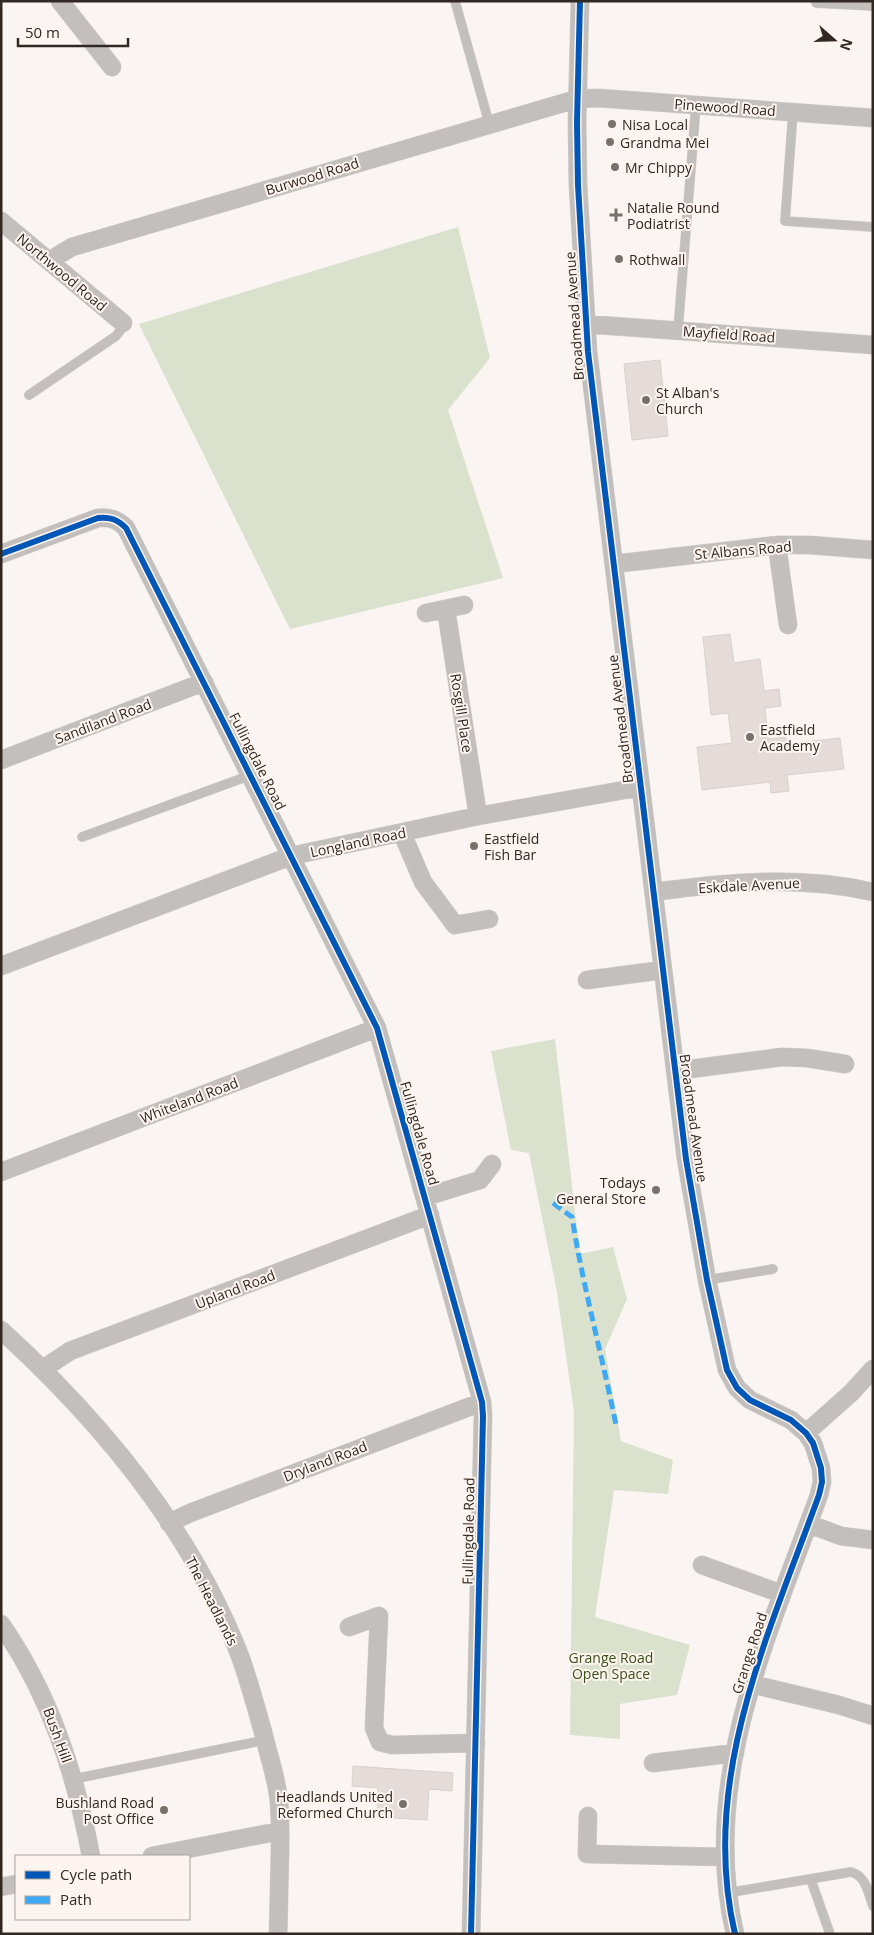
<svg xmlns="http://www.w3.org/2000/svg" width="874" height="1935" font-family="'Open Sans',sans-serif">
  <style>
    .green { fill: #dae1cd }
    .building { fill: #e5dcd9; stroke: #d7d0ce }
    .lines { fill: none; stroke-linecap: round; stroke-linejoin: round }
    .service-casing { stroke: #d5d1ce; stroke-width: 10 }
    .minor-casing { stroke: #d5d1ce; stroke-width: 19 }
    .service { stroke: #c3bfbd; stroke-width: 9 }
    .minor { stroke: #c3bfbd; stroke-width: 18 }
    .quiet { stroke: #3fa9f5; stroke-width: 5; stroke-dasharray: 10 5; stroke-linecap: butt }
    .cycleway-casing { stroke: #fef4ef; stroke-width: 9 }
    .cycleway { stroke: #0057b8; stroke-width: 6 }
    .poi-dot { fill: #77706b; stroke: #fef4ef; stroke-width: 2 }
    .labels { text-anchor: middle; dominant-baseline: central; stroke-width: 4; stroke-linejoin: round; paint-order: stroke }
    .street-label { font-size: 14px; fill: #312823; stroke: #fef4ef }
    .poi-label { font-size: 14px; fill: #312823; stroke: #fef4ef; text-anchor: start }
    .park-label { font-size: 14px; fill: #375117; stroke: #fef4ef }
  </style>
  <rect width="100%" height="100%" fill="#faf5f2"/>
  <!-- green -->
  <path class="green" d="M458,227L490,358L448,410L503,578L290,629L139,324Z
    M555,1039L580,1254L613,1247L627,1299L605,1349L621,1441L673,1460L668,1494L614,1490L595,1617L690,1645L677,1695L620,1704V1739L570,1735L574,1412L557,1292L529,1153L511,1150L491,1051Z"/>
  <!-- building -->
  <path class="building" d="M660,360L668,436L632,440L624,364Z
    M730,634L734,663L760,659L764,691L779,689L781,706L765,708L768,739L786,737V744L840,738L844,769L787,775L789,791L771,793L770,782L702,790L697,747L732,743L728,713L711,715L703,637Z
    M353,1766L453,1773L452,1791L429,1789L427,1820L377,1817L378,1788L352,1786Z"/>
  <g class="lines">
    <!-- service casing -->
    <g class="service-casing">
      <path id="service" d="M455,1L489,123
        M816,3L873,6
        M793,112L785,221L873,227
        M678,330L696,105
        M29,395L116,336L122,328L123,323
        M82,837L251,775
        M707,1280L773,1269
        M74,1779L265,1740
        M811,1880L830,1934
        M727,1893L851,1872C866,1876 868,1892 873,1906"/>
    </g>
    <!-- minor casing -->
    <g class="minor-casing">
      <path id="minor" d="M60,1L112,67
        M580,1L577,122L578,185L588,352L686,1159L707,1280L727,1370L737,1388L750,1400L791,1420L806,1433L813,1443L821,1468L822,1482L819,1495C768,1636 699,1781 735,1934
        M1,221L123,323
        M49,261L72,247L577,99L598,98L873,118
        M585,324L873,345
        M777,545L788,625
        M1,554L98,518C110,517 117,519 126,528L377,1028L482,1402L483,1416L471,1934
        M614,564L777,545H810L873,550
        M446,609L478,816
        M426,613L464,605
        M1,760L204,682
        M402,833L423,882L455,925L489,919
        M654,892C727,882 800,875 873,892
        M1,966L291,856L478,816L641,787
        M587,980L663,970
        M675,1071L782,1057L807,1058L845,1064
        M1,1172L377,1028
        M425,1197L480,1180L492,1164
        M1,1330C101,1421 191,1530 240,1656C249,1681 256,1707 263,1732C268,1753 275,1773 278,1794C281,1814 280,1834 280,1855C279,1881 279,1907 278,1934
        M43,1369L70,1351L430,1215
        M806,1433L851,1393L873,1369
        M169,1523L190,1513L482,1402
        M809,1524L841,1536L873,1540
        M702,1565L782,1594
        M1,1624C50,1695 75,1772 91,1856
        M349,1627L379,1616L374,1728L380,1742L392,1745L476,1743
        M751,1684L839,1705L873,1716
        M653,1763L735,1753
        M588,1816L587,1854L724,1857
        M152,1856L280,1831
        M1,1887L16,1884"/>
    </g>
    <!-- service -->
    <use href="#service" class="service"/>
    <!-- minor -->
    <use href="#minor" class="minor"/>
    <!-- quiet -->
    <path class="quiet" d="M553,1203L572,1217C583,1287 602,1355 616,1425"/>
    <!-- cycleway casing -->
    <g class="cycleway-casing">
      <path id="cycleway" d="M580,1L577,122L578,185L588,352L686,1159L707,1280L727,1370L737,1388L750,1400L791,1420L806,1433L813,1443L821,1468L822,1482L819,1495C768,1636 699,1781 735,1934
        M1,554L98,518C110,517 117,519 126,528L377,1028L482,1402L483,1416L471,1934"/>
    </g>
    <!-- cycleway -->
    <use href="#cycleway" class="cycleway"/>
  </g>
  <!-- markers -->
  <g class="poi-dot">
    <circle cx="612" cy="124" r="5"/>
    <circle cx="610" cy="142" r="5"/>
    <circle cx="615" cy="167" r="5"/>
    <path d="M613.5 207.5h5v5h5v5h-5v5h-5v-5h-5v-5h5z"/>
    <circle cx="619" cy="259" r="5"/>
    <circle cx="646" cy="400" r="5"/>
    <circle cx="750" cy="737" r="5"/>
    <circle cx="474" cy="846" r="5"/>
    <circle cx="656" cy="1190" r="5"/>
    <circle cx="403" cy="1804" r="5"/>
    <circle cx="164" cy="1810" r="5"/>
  </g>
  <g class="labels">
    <!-- street labels -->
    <g class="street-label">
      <text transform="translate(725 107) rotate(4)">Pinewood Road</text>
      <text transform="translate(312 176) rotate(-17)">Burwood Road</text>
      <text transform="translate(62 272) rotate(40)">Northwood Road</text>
      <text transform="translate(574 316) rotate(-94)">Broadmead Avenue</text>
      <text transform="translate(729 334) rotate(4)">Mayfield Road</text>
      <text transform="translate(743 550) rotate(-5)">St Albans Road</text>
      <text transform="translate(462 713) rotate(81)">Rosgill Place</text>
      <text transform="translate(620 719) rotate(-97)">Broadmead Avenue</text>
      <text transform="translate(103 721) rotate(-21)">Sandiland Road</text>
      <text transform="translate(258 761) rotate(63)">Fullingdale Road</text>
      <text transform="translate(358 842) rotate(-12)">Longland Road</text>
      <text transform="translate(749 885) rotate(-3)">Eskdale Avenue</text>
      <text transform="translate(189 1100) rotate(-21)">Whiteland Road</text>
      <text transform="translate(694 1118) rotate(82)">Broadmead Avenue</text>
      <text transform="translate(420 1133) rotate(74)">Fullingdale Road</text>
      <text transform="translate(235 1289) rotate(-21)">Upland Road</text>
      <text transform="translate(325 1461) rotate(-21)">Dryland Road</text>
      <text transform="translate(468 1531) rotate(-89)">Fullingdale Road</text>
      <text transform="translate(212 1601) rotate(63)">The Headlands</text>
      <text transform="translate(749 1653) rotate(-72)">Grange Road</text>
      <text transform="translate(58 1735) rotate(70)">Bush Hill</text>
    </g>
    <!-- poi labels -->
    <g class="poi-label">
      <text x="622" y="124">Nisa Local</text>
      <text x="620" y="142">Grandma Mei</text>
      <text x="625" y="167">Mr Chippy</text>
      <text x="627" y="207">Natalie Round<tspan x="627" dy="16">Podiatrist</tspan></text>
      <text x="629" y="259">Rothwall</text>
      <text x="656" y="392">St Alban's<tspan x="656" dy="16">Church</tspan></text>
      <text x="760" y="729">Eastfield<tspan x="760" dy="16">Academy</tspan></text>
      <text x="484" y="838">Eastfield<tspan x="484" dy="16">Fish Bar</tspan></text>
      <text x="646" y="1182" text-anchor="end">Todays<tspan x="646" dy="16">General Store</tspan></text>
      <text x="393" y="1796" text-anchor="end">Headlands United<tspan x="393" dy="16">Reformed Church</tspan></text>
      <text x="154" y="1802" text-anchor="end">Bushland Road<tspan x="154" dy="16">Post Office</tspan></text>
    </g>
    <!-- park labels -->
    <g class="park-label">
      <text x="611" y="1657">Grange Road<tspan x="611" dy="16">Open Space</tspan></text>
    </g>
  </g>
  <!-- border -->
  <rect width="874" height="1935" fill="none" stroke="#312823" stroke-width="5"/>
  <!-- legend -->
  <rect x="15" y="1855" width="175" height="65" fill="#fef4ef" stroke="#aca29d"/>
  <rect x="25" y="1871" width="25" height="8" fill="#0057b8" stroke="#aca29d"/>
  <text x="60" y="1880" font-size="15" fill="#312823">Cycle path</text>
  <rect x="25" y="1896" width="25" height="8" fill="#3fa9f5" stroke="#aca29d"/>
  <text x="60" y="1905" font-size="15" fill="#312823">Path</text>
  <!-- north arrow -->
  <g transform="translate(834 40) rotate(110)" stroke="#fef4ef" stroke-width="4" paint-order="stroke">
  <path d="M0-4L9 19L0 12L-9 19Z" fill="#312823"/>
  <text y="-8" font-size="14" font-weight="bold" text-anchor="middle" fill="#312823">N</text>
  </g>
  <!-- scale -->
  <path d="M18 38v8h110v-8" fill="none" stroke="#312823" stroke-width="2.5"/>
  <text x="25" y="38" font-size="15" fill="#312823" stroke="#fef4ef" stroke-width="4" paint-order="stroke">50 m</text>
</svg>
